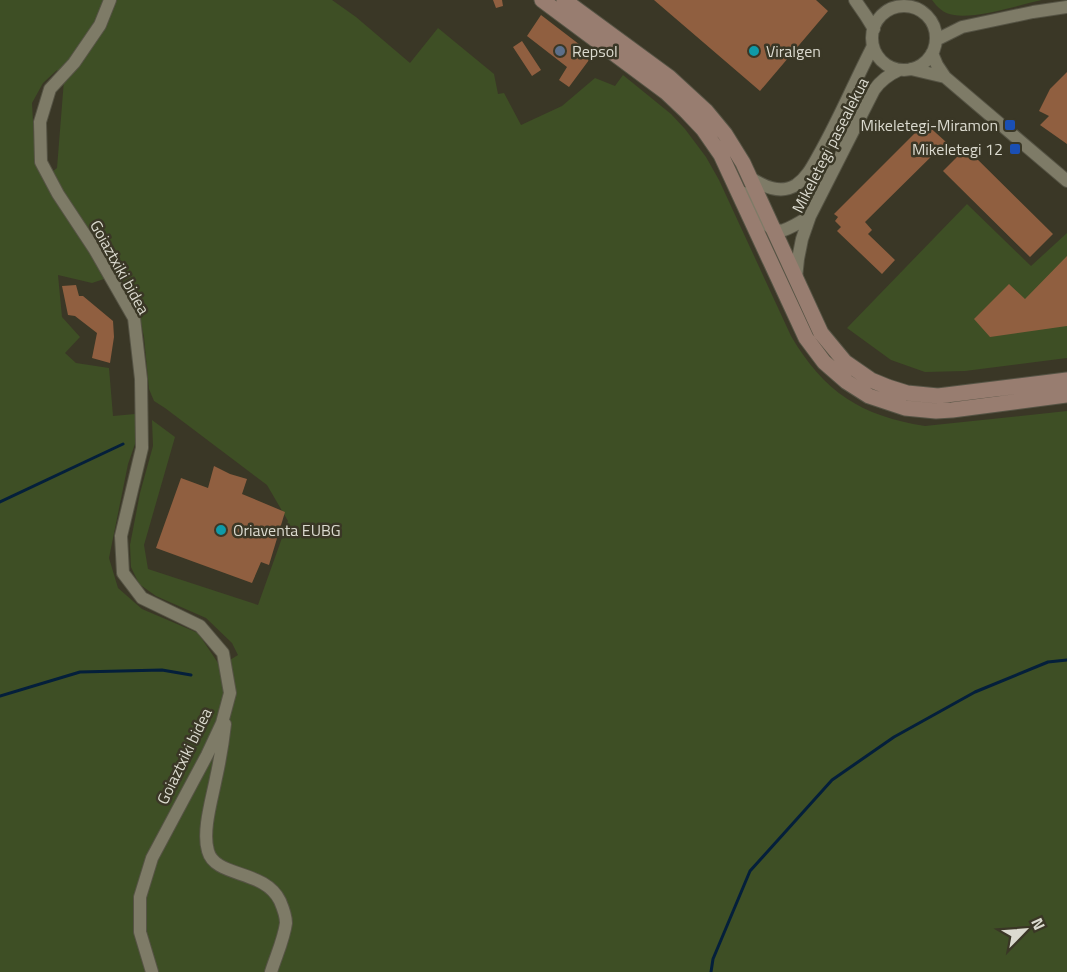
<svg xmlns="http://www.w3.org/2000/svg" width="1067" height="972" font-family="'Titillium Web',sans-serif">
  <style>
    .green { fill: #3e4f25; fill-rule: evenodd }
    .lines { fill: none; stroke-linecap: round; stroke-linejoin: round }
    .stream { stroke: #041f3b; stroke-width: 3 }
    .building { fill: #905f40 }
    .minor-casing { stroke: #555344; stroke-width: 14 }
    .secondary-casing { stroke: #555344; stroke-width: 17 }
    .minor { stroke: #7e7b67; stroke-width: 12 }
    .secondary { stroke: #987d70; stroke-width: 15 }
    .service-dot { fill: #5c6f8a; stroke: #3a3726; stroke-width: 2 }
    .culture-dot { fill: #0f9aa8; stroke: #3a3726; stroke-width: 2 }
    .transit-dot { fill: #1a4fb4; stroke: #3a3726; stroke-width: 2 }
    .labels { text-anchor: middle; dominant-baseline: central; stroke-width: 5; stroke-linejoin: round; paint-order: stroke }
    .poi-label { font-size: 16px; fill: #dbdacf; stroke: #3a3726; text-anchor: start }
    .street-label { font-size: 16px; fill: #dbdacf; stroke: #3a3726 }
  </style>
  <rect width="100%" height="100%" fill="#3a3726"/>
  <!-- green -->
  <path class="green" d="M0,0H332L356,17L410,63L438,28L494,74L498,94L504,93L521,125L562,106L595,78L615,86L623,75L671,114L685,129L706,157L719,180L791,336C824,392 861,416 925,426L1067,411V972H0ZM57,70L64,80L57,168L43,179L35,160L32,103L43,83ZM95,238L126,286L138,309L144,337L149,389L154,401L165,408L267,485L288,521L258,605L148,569L144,545L175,437L152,420L153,446L140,493L130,545L131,567L139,584L156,596L206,618L232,643L238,655L220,666L198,633L142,609L118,588L109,558L128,464L136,441L135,414L113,416L109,368L76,363L65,353L80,337L62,317L58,275L92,283L107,278L88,247Z
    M932,0H1042C1019,5 975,19 954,15C944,14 937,7 932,0Z
    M967,204L1031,266L1067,233V358L965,371L925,372L891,360L847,328Z"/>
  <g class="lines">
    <!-- stream -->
    <path class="stream" d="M0,502L123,444
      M0,696L80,672L162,670L191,675
      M711,972L713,959L750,871L832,780L894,737L975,692L1048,662L1067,660"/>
  </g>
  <!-- building -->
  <path class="building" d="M493,0H502L503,6L496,8Z
    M654,0H816L828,11L760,91Z
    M541,15L584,48L579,54L589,60L569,87L559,80L567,67L527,36Z
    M522,41L541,70L532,76L513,47Z
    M1067,72V144L1040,125L1049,116L1039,111L1050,89Z
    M925,123L946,142L865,222L872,230L868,234L895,260L882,274L837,231L841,227L835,221L838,217L834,214Z
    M966,148L1053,234L1030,257L943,171Z
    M1067,256V326L990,337L974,319L1009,284L1025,299Z
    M76,285L79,296H83L113,321L114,337L110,363L92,358L97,333L75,316L68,315L62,286Z
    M214,466L230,474L247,479L242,494L285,512L269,565L261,562L252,583L156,548L181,478L208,488Z"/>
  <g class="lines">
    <!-- minor casing -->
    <g class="minor-casing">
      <path id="minor" d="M110,0L100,25L74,63L50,89L40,122L41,162L58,194L95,250L134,318L141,379L142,448L121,536L123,573L142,598L200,626L223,653L230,693L222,723L207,755L152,858L140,897V932L152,972
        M855,0L866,16L874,29
        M872 38a32 32 0 1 1 64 0a32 32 0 1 1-64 0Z
        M936,40L962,27L1033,12L1067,7
        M932,53L937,65L945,77L1067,181
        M911,69L945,77
        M749,177C763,186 780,195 796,185C808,177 814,163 821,151C840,117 855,81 873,46
        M744,193C754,205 765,235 784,230C793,227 802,221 810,216
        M796,278L798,259L802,239L810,216L874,90C881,80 888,75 899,70
        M225,724C223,742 220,760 216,778C212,799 202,831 208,851C215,878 265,869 280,901C283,908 286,916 286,923C284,939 276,956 271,972"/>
    </g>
    <!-- secondary casing -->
    <g class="secondary-casing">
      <path id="secondary" d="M542,0L667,93L686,111L703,129L721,155L806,338L824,362L847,382L869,396L905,408L936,411L952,410L1067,395
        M564,0L669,77L706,111L725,134L743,163L821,333L845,362L871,380L888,387L907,393L938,396L1067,380"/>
    </g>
    <!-- minor -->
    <use href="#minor" class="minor"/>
    <!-- secondary -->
    <use href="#secondary" class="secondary"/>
  </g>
  <!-- markers -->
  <circle class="service-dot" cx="560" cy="51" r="6"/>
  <g class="culture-dot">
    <circle cx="754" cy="51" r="6"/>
    <circle cx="221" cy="530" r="6"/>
  </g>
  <g class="transit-dot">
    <rect x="1004" y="119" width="12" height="12" rx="3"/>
    <rect x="1009" y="143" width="12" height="12" rx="3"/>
  </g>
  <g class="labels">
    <!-- poi labels -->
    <g class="poi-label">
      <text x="572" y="51">Repsol</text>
      <text x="766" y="51">Viralgen</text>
      <text x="998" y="125" text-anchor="end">Mikeletegi-Miramon</text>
      <text x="1003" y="149" text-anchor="end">Mikeletegi 12</text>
      <text x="233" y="530">Oriaventa EUBG</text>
    </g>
    <!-- street labels -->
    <g class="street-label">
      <text transform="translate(830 145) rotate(-63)">Mikeletegi pasealekua</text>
      <text transform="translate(120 267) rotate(61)">Goiaztxiki bidea</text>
      <text transform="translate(184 756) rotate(-64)">Goiaztxiki bidea</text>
    </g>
  </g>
  <!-- north arrow -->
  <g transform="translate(1025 930) rotate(65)" stroke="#3a3726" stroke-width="4.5" paint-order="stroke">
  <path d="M0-4.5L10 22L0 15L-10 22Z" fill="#dbdacf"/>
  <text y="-9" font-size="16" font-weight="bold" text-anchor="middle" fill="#dbdacf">N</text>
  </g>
</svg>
